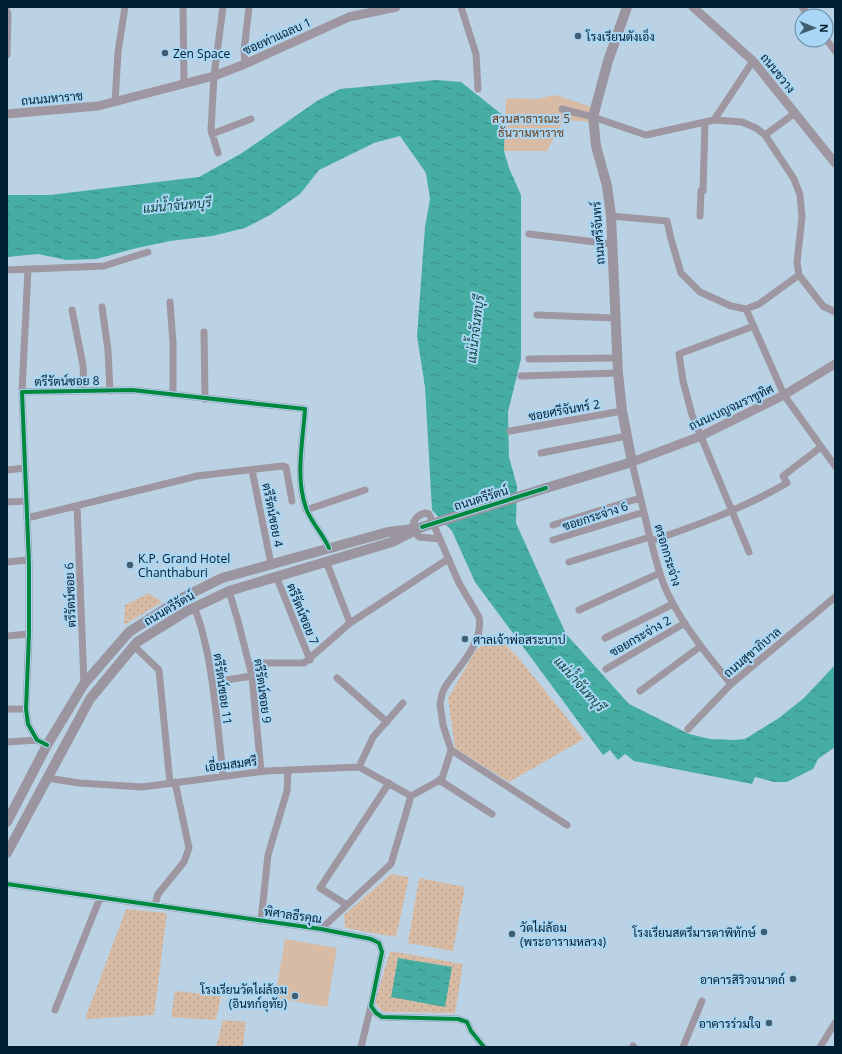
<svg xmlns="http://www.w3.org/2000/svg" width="842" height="1054" font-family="'Open Sans',Sarabun,sans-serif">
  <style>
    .grass { fill: url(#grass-dots) }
    .park { fill: #d7bba5 }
    .water { fill: url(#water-ripples) }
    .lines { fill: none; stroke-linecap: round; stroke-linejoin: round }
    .minor { stroke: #9e96a0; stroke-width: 7 }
    .tertiary { stroke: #9e96a0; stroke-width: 9 }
    .secondary { stroke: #9b95a0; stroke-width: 10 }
    .secondary-bridge { stroke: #9b95a0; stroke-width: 10 }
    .cycleway-casing { stroke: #a9d6f4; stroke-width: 6 }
    .cycleway { stroke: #00873e; stroke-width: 4 }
    .poi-dot { fill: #415e70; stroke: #a9d6f4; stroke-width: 1.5 }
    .labels { text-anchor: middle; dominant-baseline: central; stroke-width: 4; stroke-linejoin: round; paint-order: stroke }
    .street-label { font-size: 12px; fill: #001f32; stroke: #a9d6f4 }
    .poi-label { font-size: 12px; fill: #001f32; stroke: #a9d6f4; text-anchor: start }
    .park-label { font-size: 12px; fill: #6d3f15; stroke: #a9d6f4 }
    .water-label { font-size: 13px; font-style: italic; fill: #11453c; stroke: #a9d6f4 }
  </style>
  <defs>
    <pattern id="grass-dots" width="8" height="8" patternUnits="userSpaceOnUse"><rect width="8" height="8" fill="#d7bba5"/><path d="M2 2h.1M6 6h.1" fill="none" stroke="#b7a08e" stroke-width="1.8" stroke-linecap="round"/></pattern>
    <pattern id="water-ripples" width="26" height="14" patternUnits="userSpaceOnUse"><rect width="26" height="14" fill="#46ada3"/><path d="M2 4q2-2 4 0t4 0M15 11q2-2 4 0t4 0" fill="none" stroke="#388c85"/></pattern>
  </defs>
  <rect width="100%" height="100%" fill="#bad2e3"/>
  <!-- grass -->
  <path class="grass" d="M149,593L162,602L124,625L125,605Z
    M496,635L517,656L584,739L509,782L455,748L448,698L476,650Z
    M391,874L409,877L396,937L345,928L344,915Z
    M419,878L465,887L453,951L408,943Z
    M126,909L167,913L154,1015L85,1019Z
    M390,951L463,964L455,1013L383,1012L375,1003Z
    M175,991L221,996L216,1020L171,1017Z
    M223,1020L246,1022L243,1047H216Z"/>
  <!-- park -->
  <path class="park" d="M555,95L595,108L593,122L563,120L547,151H504L506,98L536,99Z
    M285,939L337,948L327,1007L275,998Z"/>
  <!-- water -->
  <path class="water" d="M436,80L461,82L505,117L504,151L509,168L521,195V359L508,412L509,457L517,486L516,523L566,634L629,704L689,734L710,739L735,740L745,739L779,718L804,698L835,665V747L818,759L813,769L787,782H774L755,777L752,784L634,761L625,754L618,760L610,750L603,755L475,582L452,531L432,510L425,387L417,336L425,227L430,199L426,173L400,136L374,143L319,170L300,194L270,215L245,228L212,236L170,241L137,248L96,259L66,260L38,254L7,257V195H50L199,177L242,153L317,101L340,89Z
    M398,958L452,967L445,1007L391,997Z"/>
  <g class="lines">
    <!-- minor -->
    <path class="minor" d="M183,7L184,83
      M461,7L476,54L478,89
      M802,7L809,16
      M7,11L8,14L7,55
      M826,39L835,51
      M245,64L244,51L249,7
      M115,102L118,52L125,7
      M562,109L593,117L646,135L714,120L742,122L756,128L765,135L794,179L800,195L802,217L797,262L799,275L823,306L835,312
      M714,120L753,61
      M212,134L251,119
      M765,135L795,113
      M218,153L211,130L214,76L223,7
      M611,216L667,221L671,239L681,273L700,292L731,306L746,309L759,304L799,275
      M700,216L701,191H703L705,122
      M529,234L612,244
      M7,270L104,266L148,252
      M170,302L173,343V395
      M102,307L108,350L110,391
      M746,309L784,395L835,466
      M72,310L83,365L84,391
      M537,315L615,318
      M204,332L205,399
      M529,359L617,358
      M521,376L618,373
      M22,392L28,269
      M510,431L622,411
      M541,453L627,436
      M632,462C637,485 643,507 648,530C654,551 658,574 668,594C684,627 708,656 731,684
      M7,470L25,468
      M252,470L271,564
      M7,502L26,501
      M77,506L84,684
      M306,510L365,490
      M27,518L197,476L282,466L286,467L292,501
      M553,525L640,498
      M413,531L419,537L440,539
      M553,540L644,512
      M651,541C698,525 744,508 787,483L783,476L821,447
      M749,552L692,415L683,381L679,354L754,326
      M326,561L350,623
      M7,562L28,560
      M569,562L650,537
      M276,576L310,660
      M229,591L238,621L252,676L261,771
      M194,608C201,621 203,636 207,651C215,692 219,734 223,776
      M579,610L660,573
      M7,636L29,634
      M605,638L673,604
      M134,646L159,670L170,783
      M250,666L261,663H304L350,623L448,559
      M606,669L685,623
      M337,678L387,722
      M213,682L252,676
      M640,691L701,646
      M7,709H26
      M688,729L731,684L835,597
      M7,742L37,740
      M47,745L37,740L28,724L26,709L29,634V564L22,392L132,390L305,409C303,441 295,477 306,508C310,521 323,534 329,548
      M451,750L567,825
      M359,767L373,737L403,703
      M47,778L79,783L142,787L266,771L359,767L411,796
      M439,780L492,814
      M7,884L321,929L371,939L379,943L382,952L371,1006L376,1013L382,1017L458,1019L467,1022L471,1031L484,1047
      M155,905L158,894L184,862L189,848L175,782
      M347,905L320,888L389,783
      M261,921L268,855L287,791L288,770
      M321,929L391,864L411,796L442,779L451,750L443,725L440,704L442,694L445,687C458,667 484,643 479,617L459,583L429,514L425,513C417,515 413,521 412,529
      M55,1010L100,898
      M633,1046L634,1047
      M361,1047L371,1006
      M683,1047L702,1001
      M820,1047L835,1023"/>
    <!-- tertiary -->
    <path class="tertiary" d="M693,7L753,61L835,163
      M7,114L98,106L214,76L245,64L349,17L396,7
      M632,462L701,436L784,395L835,364"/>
    <!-- secondary -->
    <path class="secondary" d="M546,488L632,462L622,411L618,373L611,216L607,186L596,146L593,117L608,61L627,7
      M7,822L47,745L84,684L129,632L182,598L222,578L388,532L413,529
      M7,853L90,699L137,642L187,611L229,591L392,542L422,527"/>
    <!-- secondary-bridge -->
    <path class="secondary-bridge" d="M422,527L546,488"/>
    <!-- cycleway casing -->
    <g class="cycleway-casing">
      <path id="cycleway" d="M422,527L546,488
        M47,745L37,740L28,724L26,709L29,634V564L22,392L132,390L305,409C303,441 295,477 306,508C310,521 323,534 329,548
        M7,884L321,929L371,939L379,943L382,952L371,1006L376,1013L382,1017L458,1019L467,1022L471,1031L484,1047"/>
    </g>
    <!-- cycleway -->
    <use href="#cycleway" class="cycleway"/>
  </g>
  <!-- markers -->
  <g class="poi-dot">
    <circle cx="578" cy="36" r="4"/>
    <circle cx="165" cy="53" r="4"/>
    <circle cx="130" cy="565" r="4"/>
    <circle cx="465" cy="639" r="4"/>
    <circle cx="764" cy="932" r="4"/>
    <circle cx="512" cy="934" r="4"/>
    <circle cx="793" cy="979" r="4"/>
    <circle cx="295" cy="996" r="4"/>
    <circle cx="769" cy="1023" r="4"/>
  </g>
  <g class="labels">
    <!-- street labels -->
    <g class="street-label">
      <text transform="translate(277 36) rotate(-24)">ซอยท่าแฉลบ 1</text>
      <text transform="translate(778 73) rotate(51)">ถนนขวาง</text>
      <text transform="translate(52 98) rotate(-5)">ถนนมหาราช</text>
      <text transform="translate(598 233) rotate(-94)">ถนนศรีจันทร์</text>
      <text transform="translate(67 381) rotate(-1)">ตรีรัตน์ซอย 8</text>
      <text transform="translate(731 407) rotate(-25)">ถนนเบญจมราชูทิศ</text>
      <text transform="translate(564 410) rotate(-10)">ซอยศรีจันทร์ 2</text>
      <text transform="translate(481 498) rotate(-17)">ถนนตรีรัตน์</text>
      <text transform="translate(273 515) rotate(79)">ตรีรัตน์ซอย 4</text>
      <text transform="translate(595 516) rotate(-18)">ซอยกระจ่าง 6</text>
      <text transform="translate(668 555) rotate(73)">ตรอกกระจ่าง</text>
      <text transform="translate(70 595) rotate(-92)">ตรีรัตน์ซอย 6</text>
      <text transform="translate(169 608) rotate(-30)">ถนนตรีรัตน์</text>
      <text transform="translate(303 614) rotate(68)">ตรีรัตน์ซอย 7</text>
      <text transform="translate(640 636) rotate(-30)">ซอยกระจ่าง 2</text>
      <text transform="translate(752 652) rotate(-40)">ถนนสุขาภิบาล</text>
      <text transform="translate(223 689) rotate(82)">ตรีรัตน์ซอย 11</text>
      <text transform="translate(263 691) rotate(82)">ตรีรัตน์ซอย 9</text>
      <text transform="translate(231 764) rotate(-7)">เอี่ยมสมศรี</text>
      <text transform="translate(293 915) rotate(8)">พิศาลธีรคุณ</text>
    </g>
    <!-- poi labels -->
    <g class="poi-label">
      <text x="586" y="36">โรงเรียนตังเอ็ง</text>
      <text x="173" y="53">Zen Space</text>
      <text x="138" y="558">K.P. Grand Hotel<tspan x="138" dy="14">Chanthaburi</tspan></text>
      <text x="473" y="639">ศาลเจ้าพ่อสระบาป</text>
      <text x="520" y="927">วัดไผ่ล้อม<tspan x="520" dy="14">(พระอารามหลวง)</tspan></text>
      <text x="756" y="932" text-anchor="end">โรงเรียนสตรีมารดาพิทักษ์</text>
      <text x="785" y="979" text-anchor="end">อาคารสิริวจนาตถ์</text>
      <text x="287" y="989" text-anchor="end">โรงเรียนวัดไผ่ล้อม<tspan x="287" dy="14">(อินทก์อุทัย)</tspan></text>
      <text x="761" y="1023" text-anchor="end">อาคารร่วมใจ</text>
    </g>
    <!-- park labels -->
    <g class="park-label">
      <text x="531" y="118">สวนสาธารณะ 5<tspan x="531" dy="14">ธันวามหาราช</tspan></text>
    </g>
    <!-- water labels -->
    <g class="water-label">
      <text transform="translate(177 205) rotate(-5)">แม่น้ำจันทบุรี</text>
      <text transform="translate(475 329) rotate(-83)">แม่น้ำจันทบุรี</text>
      <text transform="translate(580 684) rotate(48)">แม่น้ำจันทบุรี</text>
    </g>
  </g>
  <!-- border -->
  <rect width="842" height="1054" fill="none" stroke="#001f32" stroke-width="16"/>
  <!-- north arrow -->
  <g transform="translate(814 28) rotate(91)"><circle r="19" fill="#a9d6f4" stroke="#658da6"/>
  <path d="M0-3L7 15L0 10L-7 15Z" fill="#415e70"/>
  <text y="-6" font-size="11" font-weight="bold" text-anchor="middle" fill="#001f32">N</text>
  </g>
</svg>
